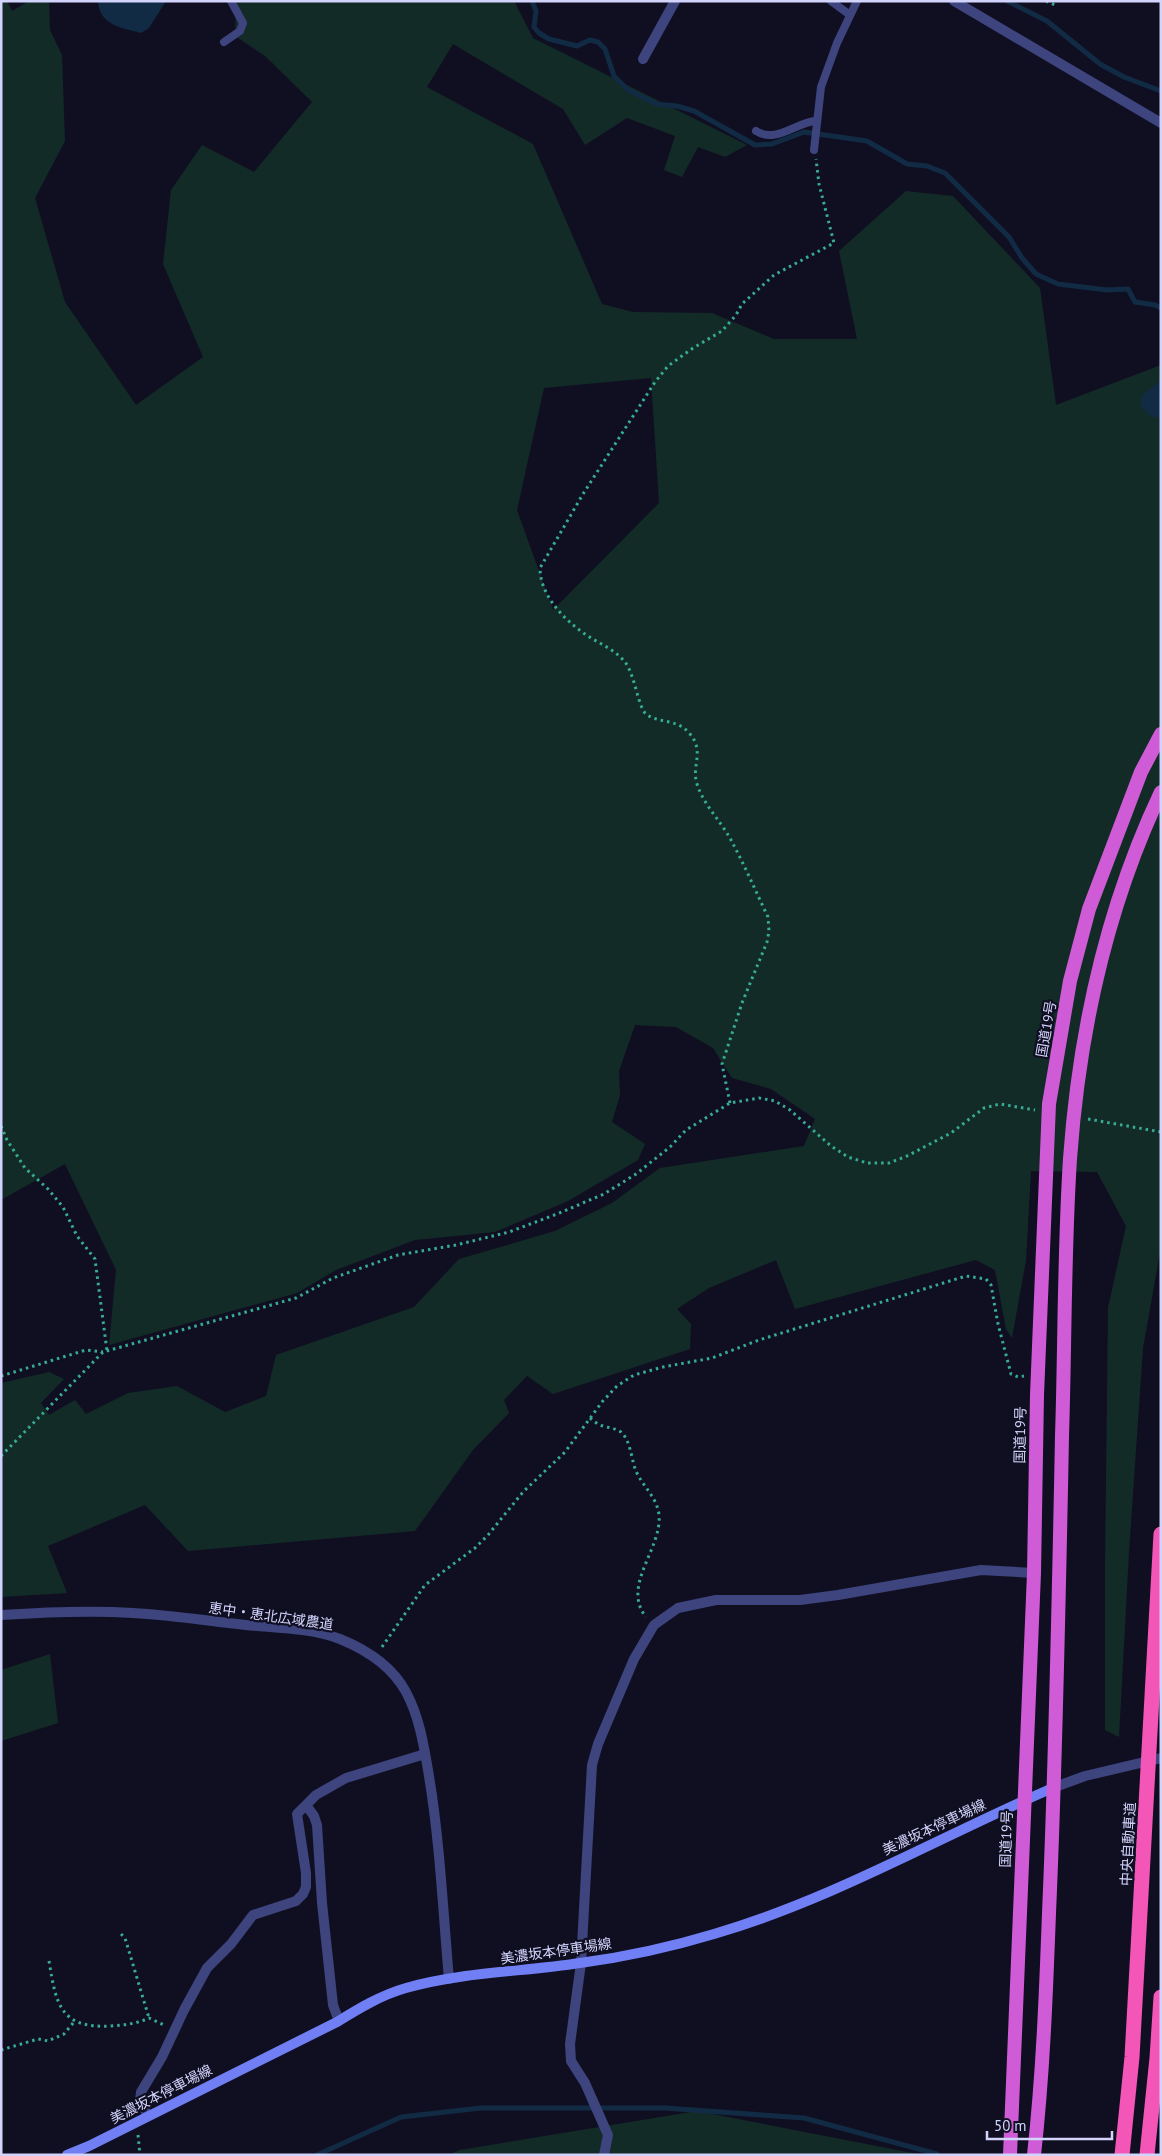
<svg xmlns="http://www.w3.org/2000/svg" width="1162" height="2156" font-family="'PT Sans','Noto Sans JP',sans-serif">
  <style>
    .green { fill: #132b27; fill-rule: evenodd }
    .water { fill: #112b44 }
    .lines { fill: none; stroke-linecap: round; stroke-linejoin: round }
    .stream { stroke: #112b44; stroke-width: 5 }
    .path { stroke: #37ac95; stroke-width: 3; stroke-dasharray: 2.5 4; stroke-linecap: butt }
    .service { stroke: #3d447e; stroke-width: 8 }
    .minor { stroke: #3d447e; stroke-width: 10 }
    .tertiary { stroke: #3d447e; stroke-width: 10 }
    .secondary { stroke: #717ff5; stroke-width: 10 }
    .trunk { stroke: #cf5cd6; stroke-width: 14 }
    .motorway { stroke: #f456b7; stroke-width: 15 }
    .labels { text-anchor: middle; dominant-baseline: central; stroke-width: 4.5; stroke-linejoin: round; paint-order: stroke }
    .street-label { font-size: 14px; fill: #d3d4fc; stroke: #100f22 }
  </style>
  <rect width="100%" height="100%" fill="#100f22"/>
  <!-- green -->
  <path class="green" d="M1,1H7L12,11L29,1H49L50,30L62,55L65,141L35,198L65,302L136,405L203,357L163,264L171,190L202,145L254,172L312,102L265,56L235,36L236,1H514L533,38L747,145L725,157L698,147L682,177L664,170L675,136L627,118L585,145L563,109L453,44L427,87L533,144L602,304L633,312L712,313L774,339H857L839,251L906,191L953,196L1040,288L1056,405L1161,365V1247L1143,1348L1129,1552L1119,1737L1105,1730V1569L1108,1308L1126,1226L1097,1172L1031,1171L1026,1260L1012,1338L1006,1329L995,1270L976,1260L795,1309L776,1260L709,1288L677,1309L691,1324L690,1349L553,1394L527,1376L504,1400L509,1413L473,1450L415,1531L188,1551L145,1505L48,1546L67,1593L1,1597V1383L49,1372L64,1379L41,1403L49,1415L75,1400L86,1414L128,1393L177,1386L225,1412L266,1396L276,1355L414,1307L459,1259L555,1231L612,1203L660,1168L804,1146L815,1119L771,1089L732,1078L713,1048L676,1027L635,1025L619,1071L620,1095L612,1122L645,1144L638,1160L568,1201L495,1232L415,1240L336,1270L297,1293L109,1345L116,1270L65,1164L1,1200ZM651,378L659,503L553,610L517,510L544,388Z
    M50,1654L58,1723L1,1741V1670Z
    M697,2111L923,2155H448L460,2150Z"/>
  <!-- water -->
  <path class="water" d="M98,1H166L149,28L141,33C122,28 99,25 98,1Z
    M1161,380V419L1149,415L1141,406L1142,396Z"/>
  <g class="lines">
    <!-- stream -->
    <path class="stream" d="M532,1L536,11L534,27L539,33L549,39L577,46L590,40L598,42L605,49L614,76L628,90L656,104L677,106L694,111L755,145L772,144L804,132L867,141L907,164L927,166L945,173L1009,237L1022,258L1036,274L1058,284L1107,290L1128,289L1135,302L1155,305L1161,308
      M1007,1L1047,21L1100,64L1124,77L1161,91
      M317,2155L401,2117L481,2108H665L804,2118L937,2154"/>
    <!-- path -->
    <path class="path" d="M1046,1L1055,5
      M730,1103L722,1064L742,1003L767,942L769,931L768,917C756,892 745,866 732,842C722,822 704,806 697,784C691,766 705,752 690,734C677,718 659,724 646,714C638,707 635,675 625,662C616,651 603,645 591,638C567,623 540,597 540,568L583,494L655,382L668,366L693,348L722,331L736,315L742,304L774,275L834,243L819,184L816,159
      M1088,1119L1161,1132
      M1,1126L7,1140L25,1168L48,1189L63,1207L77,1236L95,1259L107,1351
      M1,1376L86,1350L103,1352
      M590,1418C594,1421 598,1425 603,1426C609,1428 615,1428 621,1432C631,1441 631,1459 636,1471C643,1487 657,1497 659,1515C662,1549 621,1586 646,1617
      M1,1456L103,1352L296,1298L333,1278L398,1255L456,1245L509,1232L557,1214L604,1194L636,1174L670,1147L686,1130L730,1103L759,1098L775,1101L790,1110L831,1146L848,1157L867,1163H889L907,1156L951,1133L984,1108L1000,1104L1035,1110
      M382,1647L425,1585L475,1548L488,1535L523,1492L565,1452L602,1402L617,1386L634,1375L663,1367L712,1358L759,1340L966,1276L986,1279L991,1285L998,1324L1011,1374L1018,1377L1024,1376
      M121,1934L125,1938L149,2018
      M49,1961C56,2004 60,2029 111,2026C124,2025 136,2024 149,2018L164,2025
      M1,2050L38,2039L48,2041L64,2034L74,2022
      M138,2135L140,2155"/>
    <!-- service -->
    <path class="service" d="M831,1L850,15
      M224,42L240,31L243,23L231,1
      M756,131C776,144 796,122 816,121
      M814,150L821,87L837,43L857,1"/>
    <!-- minor -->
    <path class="minor" d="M954,1L1161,123
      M643,59L675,1
      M306,1805L314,1816L317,1825L322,1903L333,2005L339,2021
      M148,2116L140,2100L141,2092L162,2057L184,2010L207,1968L231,1944L253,1915L296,1901L303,1894L306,1887V1873L297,1814L316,1795L346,1778L425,1754
      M604,2155L608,2135L585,2083L571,2061L570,2044L581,1963L592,1765L598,1744L634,1659L654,1625L678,1608L716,1600H800L838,1595L981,1570L1034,1573"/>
    <!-- tertiary -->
    <path class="tertiary" d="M1,1615C45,1612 89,1610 133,1613C171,1615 209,1621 246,1625C276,1628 311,1628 340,1639C367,1650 392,1666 406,1692C420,1718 424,1747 429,1776C440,1843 443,1911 449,1979
      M1055,1787L1085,1776L1161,1758"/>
    <!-- secondary -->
    <path class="secondary" d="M67,2155L89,2146L337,2022C358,2009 381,1995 406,1988C462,1972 522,1972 580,1963C625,1957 671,1947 714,1934C834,1899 941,1836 1055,1787"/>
    <!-- trunk -->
    <path class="trunk" d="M1010,2155L1034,1573L1037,1395L1049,1104L1070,981L1089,909L1141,772L1161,734
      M1034,2155C1043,2074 1046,1994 1049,1913C1056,1754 1059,1595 1062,1436C1065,1344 1064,1251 1070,1159C1079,1033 1107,906 1161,792"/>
    <!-- motorway -->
    <path class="motorway" d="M1122,2155L1132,2057L1161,1534
      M1147,2155L1157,2058L1161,1997"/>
  </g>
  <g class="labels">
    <!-- street labels -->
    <g class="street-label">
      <text transform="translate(1046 1029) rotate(-80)">国道19号</text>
      <text transform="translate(1020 1435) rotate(-89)">国道19号</text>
      <text transform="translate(271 1616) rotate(8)">恵中・恵北広域農道</text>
      <text transform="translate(934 1827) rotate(-25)">美濃坂本停車場線</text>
      <text transform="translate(1006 1839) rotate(-88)">国道19号</text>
      <text transform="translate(1128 1844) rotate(-87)">中央自動車道</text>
      <text transform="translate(556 1951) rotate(-8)">美濃坂本停車場線</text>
      <text transform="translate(161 2094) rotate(-27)">美濃坂本停車場線</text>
    </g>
  </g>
  <!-- border -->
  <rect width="1162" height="2156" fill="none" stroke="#d3d4fc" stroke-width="5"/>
  <!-- scale -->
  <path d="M987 2131v8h125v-8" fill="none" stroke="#d3d4fc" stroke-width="2.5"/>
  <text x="994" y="2131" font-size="15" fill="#d3d4fc" stroke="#100f22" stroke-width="4" paint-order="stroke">50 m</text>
</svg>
